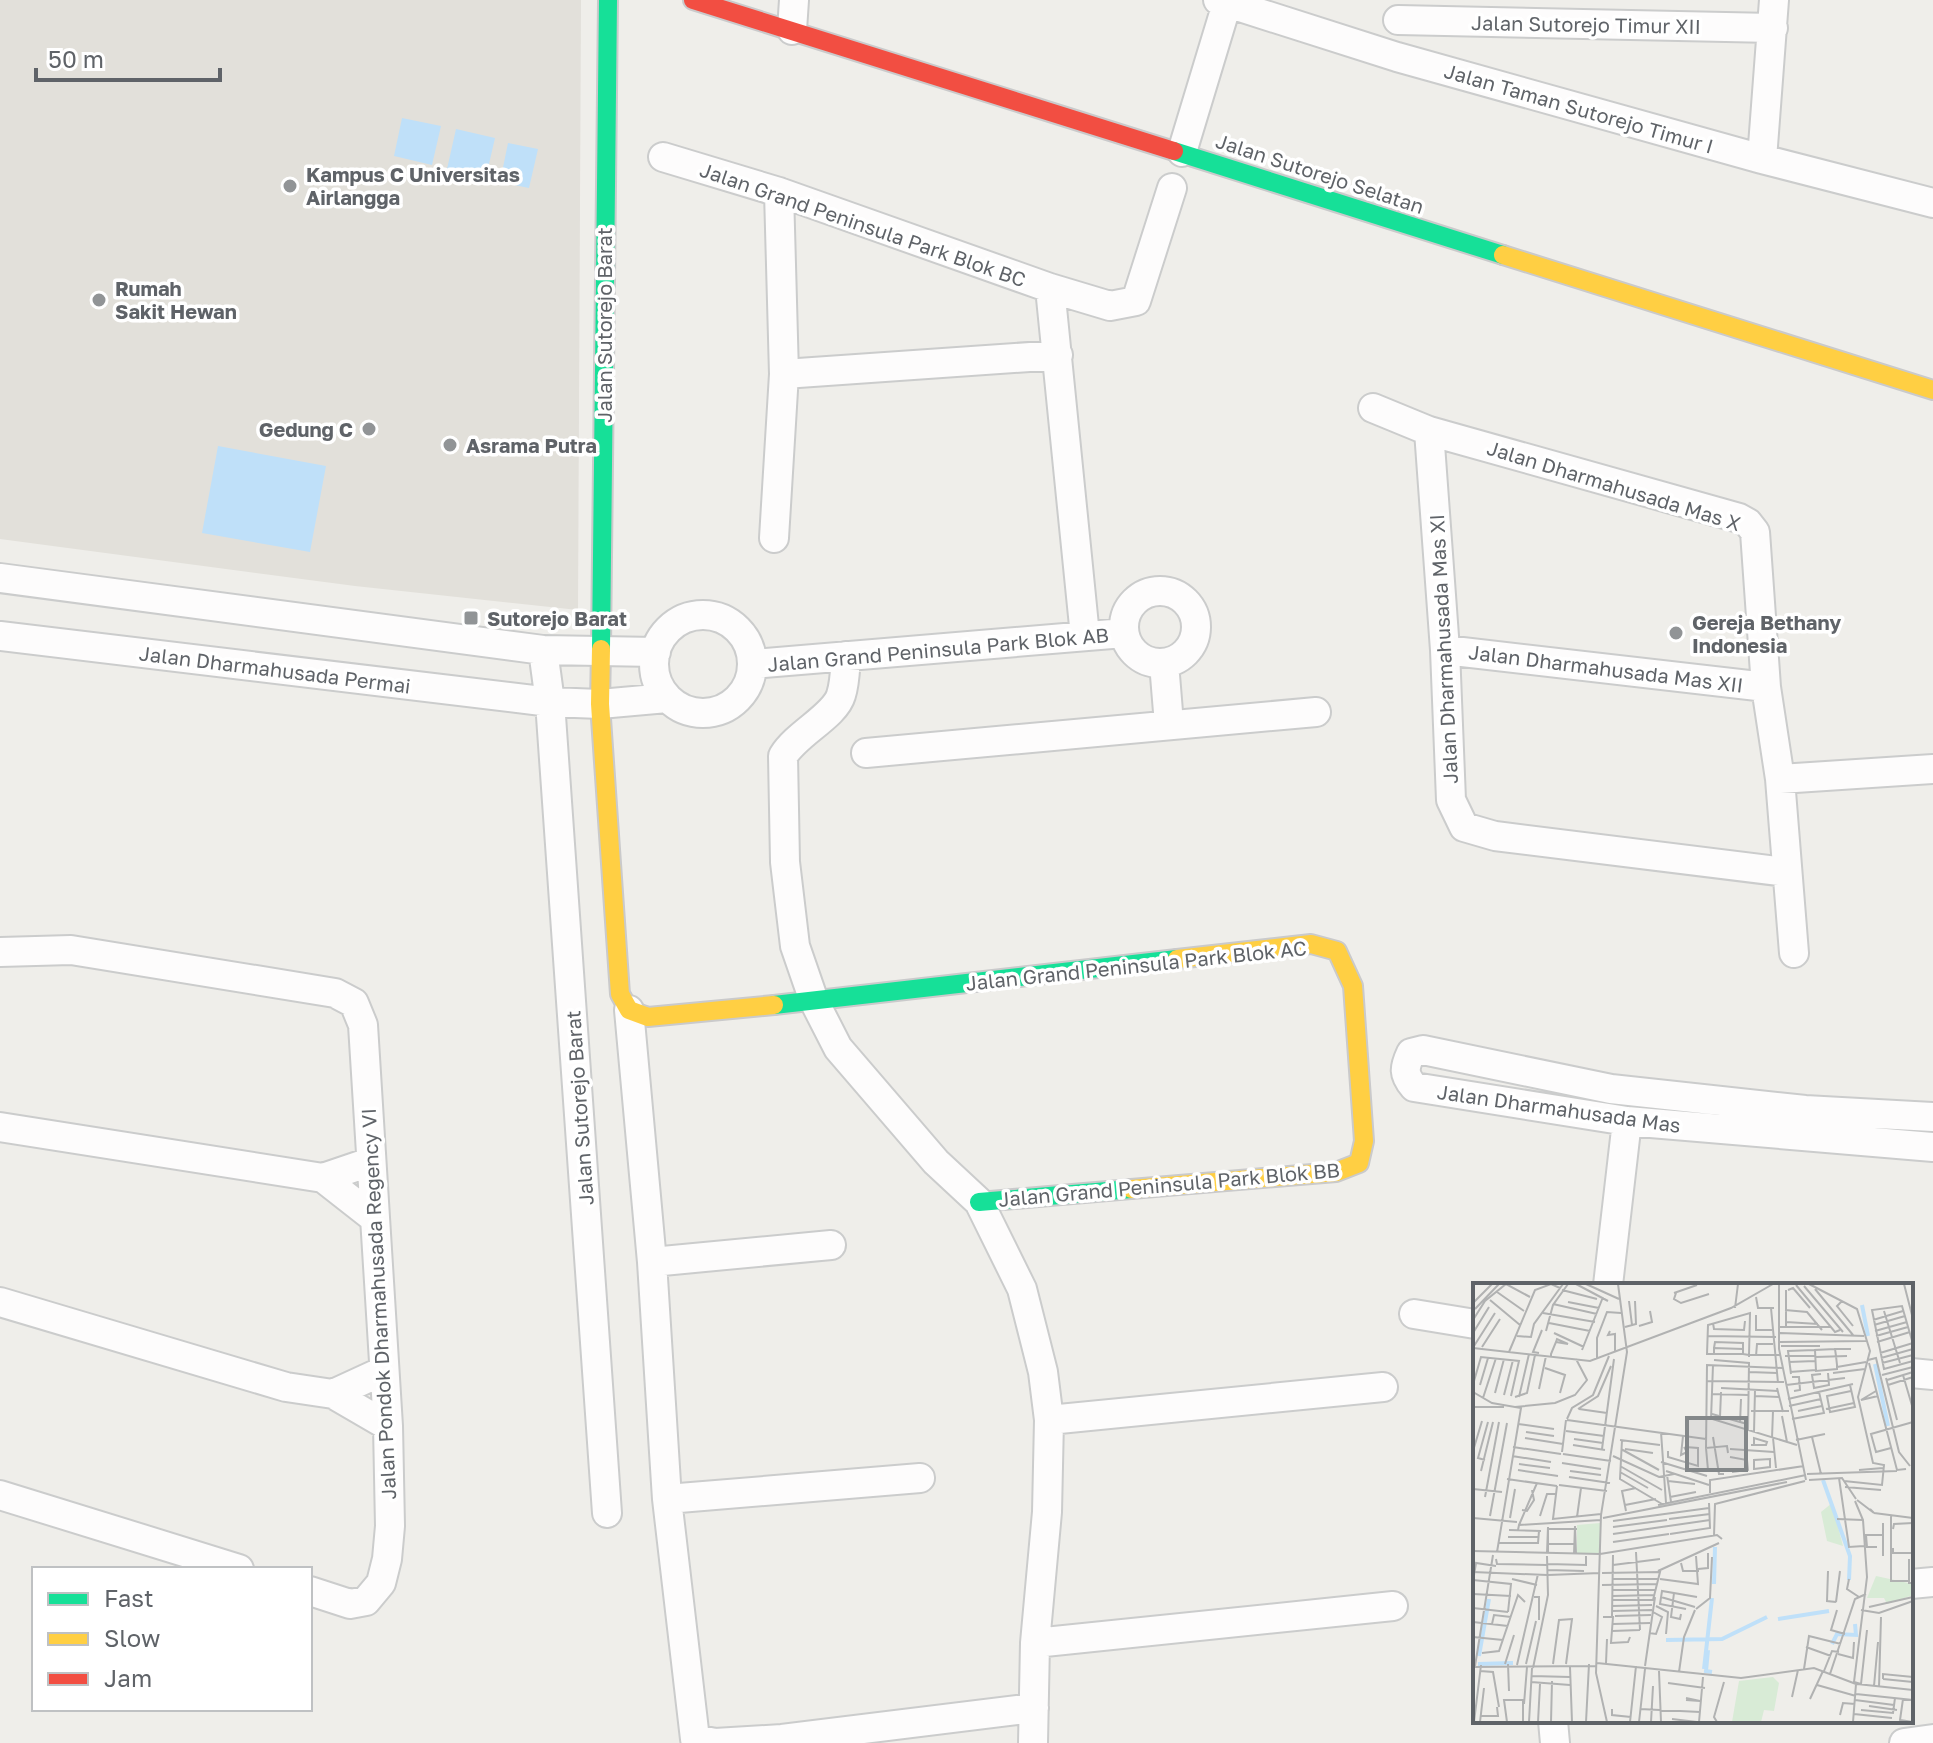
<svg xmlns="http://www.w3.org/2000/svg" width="1933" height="1743" font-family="'Golos Text',sans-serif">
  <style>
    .education { fill: #e2e0da }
    .water { fill: #bfe0f9 }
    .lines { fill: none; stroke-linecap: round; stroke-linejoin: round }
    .street-casing { stroke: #cbcccc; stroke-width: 32 }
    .fast-casing { stroke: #cacacb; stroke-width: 22 }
    .slow-casing { stroke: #cacacb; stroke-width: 22 }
    .jam-casing { stroke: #cacacb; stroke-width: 22 }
    .street { stroke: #fdfcfc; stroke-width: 28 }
    .fast { stroke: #16e098; stroke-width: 18 }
    .slow { stroke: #ffcf43; stroke-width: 18 }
    .jam { stroke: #f24e42; stroke-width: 18 }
    .poi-dot { fill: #919496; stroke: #fff; stroke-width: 3 }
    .labels { text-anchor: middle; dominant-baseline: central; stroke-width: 7; stroke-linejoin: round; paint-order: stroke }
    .street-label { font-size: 20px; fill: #5f6368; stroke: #fff }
    .poi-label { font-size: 20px; font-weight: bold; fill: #5f6368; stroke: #fff; text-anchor: start }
    .inset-river { fill: none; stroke: #bfe0f9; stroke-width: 4 }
    .inset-road { fill: none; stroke: #b1b2b2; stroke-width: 2 }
    .view { fill: #84888a; fill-opacity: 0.15; stroke: #84888a; stroke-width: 4 }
    .inset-edge { fill: none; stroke: #5f6368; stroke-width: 4 }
  </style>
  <rect width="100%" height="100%" fill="#efeeea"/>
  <!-- education -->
  <path class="education" d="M0,0H581L578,610L355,586L0,539Z"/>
  <!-- water -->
  <path class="water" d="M402,118L441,126L432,165L394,156Z
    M456,129L495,138L486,177L447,169Z
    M508,143L538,149L529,188L500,182Z
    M218,446L326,466L310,552L202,533Z"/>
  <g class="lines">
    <!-- street casing -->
    <g class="street-casing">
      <path id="street" d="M1218,0L1397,57L1762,159L1933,203
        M1398,20L1773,28
        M792,30L794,0
        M1182,152L1228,0
        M663,157L779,192L1050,288L1110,306L1136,301L1172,188
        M1762,159L1774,0
        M1050,288L1085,636
        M784,374L1058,355
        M1373,408L1429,431L1739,518L1748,523L1755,532L1766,687L1780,779L1794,953
        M1429,431L1445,650L1451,800L1464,827L1495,836L1786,872
        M774,538L784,374L779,192
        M0,578L543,650L656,652
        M1124 627a36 36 0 1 1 72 0a36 36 0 1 1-72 0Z
        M654 664a49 49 0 1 1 98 0a49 49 0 1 1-98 0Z
        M0,636L550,702L600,704L667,698
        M543,650L550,702L607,1513
        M1445,650L1766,687
        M846,656C845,669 845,683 841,695C835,716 797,733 783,756L785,862L795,946L814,1001L838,1048L936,1162L979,1202L1022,1289L1043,1372L1049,1420L1047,1512L1035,1643L1033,1743
        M1164,663L1169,724
        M753,664L1124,633
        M866,753L1316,712
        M1780,779L1933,769
        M0,952L71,950L335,993L354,1003L363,1025L388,1426L390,1526L387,1559L381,1583L366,1601L350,1604L310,1591
        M629,1010L652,1262L667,1499L695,1739L715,1743L782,1739L1034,1708
        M1933,1117L1805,1110L1611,1089L1423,1050L1411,1053C1404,1068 1403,1074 1414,1087L1627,1121L1933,1147
        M0,1127L323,1178
        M370,1162L323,1178L374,1218
        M652,1262L831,1245
        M1608,1285L1627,1121
        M0,1302L286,1387L333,1394
        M1414,1314L1475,1324
        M383,1371L333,1394L388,1426
        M1911,1373L1933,1375
        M1049,1420L1383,1387
        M0,1495L239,1569
        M667,1499L920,1478
        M1911,1584L1933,1582
        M1035,1643L1393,1606
        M1553,1721L1555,1743
        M1904,1743L1933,1739"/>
    </g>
    <!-- fast casing -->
    <g class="fast-casing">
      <path id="fast" d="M1174,151L1503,255
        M601,649L608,0
        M774,1005L1177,959
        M979,1202L1131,1189"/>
    </g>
    <!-- slow casing -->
    <g class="slow-casing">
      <path id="slow" d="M1503,255L1933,390
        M601,649L600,704L620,994L629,1010L648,1017L774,1005
        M1131,1189L1336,1172L1359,1163L1364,1141L1353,986L1337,951L1311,944L1177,959"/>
    </g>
    <!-- jam casing -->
    <g class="jam-casing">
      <path id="jam" d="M693,0L1174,151"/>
    </g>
    <!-- street -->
    <use href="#street" class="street"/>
    <!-- fast -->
    <use href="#fast" class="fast"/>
    <!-- slow -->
    <use href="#slow" class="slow"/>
    <!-- jam -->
    <use href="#jam" class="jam"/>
  </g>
  <!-- markers -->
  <g class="poi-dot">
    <circle cx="290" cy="186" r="8"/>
    <circle cx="99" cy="300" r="8"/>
    <circle cx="369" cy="429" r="8"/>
    <circle cx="450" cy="445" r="8"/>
    <rect x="463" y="610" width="16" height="16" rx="4"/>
    <circle cx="1676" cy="633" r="8"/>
  </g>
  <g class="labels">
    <!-- street labels -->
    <g class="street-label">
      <text transform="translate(1586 24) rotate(1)">Jalan Sutorejo Timur XII</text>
      <text transform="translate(1579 108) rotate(16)">Jalan Taman Sutorejo Timur I</text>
      <text transform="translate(1320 173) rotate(18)">Jalan Sutorejo Selatan</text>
      <text transform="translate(863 224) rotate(19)">Jalan Grand Peninsula Park Blok BC</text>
      <text transform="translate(604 325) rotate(-90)">Jalan Sutorejo Barat</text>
      <text transform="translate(1614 485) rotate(17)">Jalan Dharmahusada Mas X</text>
      <text transform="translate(938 649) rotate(-5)">Jalan Grand Peninsula Park Blok AB</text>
      <text transform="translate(1443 649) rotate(-93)">Jalan Dharmahusada Mas XI</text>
      <text transform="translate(1606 668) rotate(7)">Jalan Dharmahusada Mas XII</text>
      <text transform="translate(275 669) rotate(7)">Jalan Dharmahusada Permai</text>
      <text transform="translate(1136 965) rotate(-6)">Jalan Grand Peninsula Park Blok AC</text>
      <text transform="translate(579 1108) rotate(-94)">Jalan Sutorejo Barat</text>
      <text transform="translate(1559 1108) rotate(8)">Jalan Dharmahusada Mas</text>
      <text transform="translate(1169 1184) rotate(-5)">Jalan Grand Peninsula Park Blok BB</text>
      <text transform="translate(378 1304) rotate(-93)">Jalan Pondok Dharmahusada Regency VI</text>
    </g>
    <!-- poi labels -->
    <g class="poi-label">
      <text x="306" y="174">Kampus C Universitas<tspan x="306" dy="23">Airlangga</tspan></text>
      <text x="115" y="288">Rumah<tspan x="115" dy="23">Sakit Hewan</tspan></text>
      <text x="353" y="429" text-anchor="end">Gedung C</text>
      <text x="466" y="445">Asrama Putra</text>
      <text x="487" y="618">Sutorejo Barat</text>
      <text x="1692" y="622">Gereja Bethany<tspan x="1692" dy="23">Indonesia</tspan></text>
    </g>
  </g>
  <!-- overview -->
  <g transform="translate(1473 1283)">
    <rect width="440" height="440" fill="#efeeea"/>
    <path d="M359,220L370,263L354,258L348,229ZM127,240V270H104V242ZM403,293L440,301V312L414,321L411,315H394ZM300,394L306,400L301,428L291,427L288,439H259L266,398Z" fill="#d8ebd6"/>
    <path class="inset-river" d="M389,22L395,53M402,81L415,143M350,197L377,273L376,297M241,301L242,264M305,336L356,328M193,357L249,356L294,334M359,361L364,351L383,352L382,341M235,367L233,388L239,389M6,373L16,316M5,381L40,380M231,386L239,315"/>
    <path class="inset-road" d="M103,1L135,18M113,1L146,16M306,1V66L333,197M336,1L384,26L397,68L385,114L400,180L411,182L409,202L371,198M431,1L440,36M323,2L362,49L367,47M331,3L370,49M342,6L380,52M89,7L124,16M315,7L320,5L337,25M24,9L51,28M201,10L224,2M203,10L201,16L208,20L236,11M283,14L285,25H301M17,17L47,42M156,18L159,42M369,18L364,23L380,43M95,19L126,25M0,20L19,1M80,21L124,31M262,25L265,1M298,25L305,100M2,26L26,1M312,27L334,29L349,47M411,28L427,80M70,30L122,39M283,32V47H299M0,37L12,18L33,1L57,14M400,37L430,28M313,39L345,41M76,40L117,48M240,40L241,46L271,47L272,38M401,42L432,33M166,43L179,39L177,28M152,44L163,41L162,18M306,44H358M313,45V7M73,48L80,22L95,1M137,48L135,52L142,51V69M402,48L434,39M0,50L16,24M81,50L111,64M307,50L391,53M44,53L58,54L61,41L90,1M235,53L303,54M403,53L435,44M307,59L393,58M404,59L437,49M440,61L429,23L399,27L411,86L440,78M1,63L22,30M308,63H347M9,64L27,36M0,65L117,78L258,25L300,1M241,65L242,59L270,60V66M362,65V66L363,73L364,82V86L343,88L342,67L362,66H378M109,67L130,14M36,69L62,7L78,1L87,5M66,70L60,69L69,47M407,70L440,60M241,72V65L270,66V71M78,73V71L83,59L84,56L95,61L83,59M283,73L284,61H300M312,73H342M276,74V72L277,31V30L235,42L234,71H270L276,72H307M342,74L374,73M408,75L440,66M124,76V55L134,29L148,30M241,77L276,80L275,147M395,77L403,75L426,169L437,183M316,79L342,78M396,80L424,187L433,186M409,80L440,72M364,84L393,79M72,85L92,92L87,110M276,89L304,90M317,89L343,87M360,90L392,86M318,91L315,68L342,67M348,91L339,92L341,105L356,102L355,90M409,92L440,84M430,92L440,126M319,94H326L327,107L321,108M413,95L424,137M414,97L440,89M1,98L8,74L46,78L38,113M234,98L311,99M7,102L15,75M313,102L372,95M377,102L382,124L357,129L354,113L378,108M415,102L440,94M248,105L305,108M304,105L310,129M66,106L73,73M403,108L388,117L405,113M0,109L19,120L48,125L24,269M22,110L31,76M239,111L275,112M31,112L40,77M282,113L306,114M42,114L54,110L62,72M46,114L56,71M10,115L23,75M315,116L380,101M316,123L348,116M0,124H31M42,124L82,120L102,112L114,97L103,76M105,126L125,113L138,83M106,126L134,130M353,126L381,120M278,128H316M325,128L349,123M239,131L274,141M309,133L314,159M233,134L324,162M247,134L248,109M94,136L99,125L120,112L136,73M238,136L240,82M319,136L351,130L346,109M94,137L233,156M267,140L268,116M45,141L81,146M93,148L131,153M53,149L81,153M188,149L193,220M281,149L282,107M210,153L208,172L214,169L211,164M240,154L246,191H251M339,154L348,191M52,155L90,161M299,155L300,128M300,155L303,185M101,156L130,160M147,157L187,162M149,157L147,196L189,221M323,157L352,151M100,162L132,167M278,162H293L294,159L281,155V162M40,164L88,171M233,165L235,187L246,186M418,165L403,169L398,151L440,139M129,166L141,76M148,166L186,187M152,166L180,170M257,166L301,169M0,168L9,138M195,168V174L225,183V165L212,164M89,169L93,137M255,170L254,163L233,165L234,82L309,85M90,171L138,178M39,173L78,179M140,173L186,194L201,191M257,174L274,177L275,187L259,189M12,177L5,175L15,139M188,179L234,193M89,180L128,186M46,181L77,185M147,183L189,207M281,186L297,184V176L281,177V187M45,187L85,193M386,187L410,185M8,188L20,139M97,188L128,192M193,188L236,202M147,189L175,205M334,191L424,188M194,192L198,219M96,194L137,200M366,195L376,264L391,263M34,196L84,203M336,197L369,195L383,216M195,198L222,201M86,202L134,208M84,203L80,236L128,231M372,204L408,207M0,206L29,209M237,210V197L331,183M12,214L26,139M197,214L223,209M384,217L401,230L397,226M382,218L390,237L394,294L381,399L388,401M152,222L183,216M185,222L333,192M49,227L54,228L61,217L59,207M153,228L149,208L163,205M401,230L440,235M17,233L34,140M67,233L74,211H83M418,233V298H436M104,234L108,205M0,235L44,239M37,235L42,206M130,235L314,199M196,236L237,231M364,236L390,237M140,238L236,225M46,242L64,200M140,244L194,237M76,246H104M420,246L421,241L440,240M36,247L68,248M45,247L46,242L128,237M140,251L237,237M197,251L237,245L236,220M241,253L242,221L332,198M35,254H65M140,259L196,251M25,260H65L66,248M75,261H101M404,264H394L393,252H410M420,265V270H440M0,268L127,271L244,252L249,256M163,269L167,347M74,270L75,244V270M101,271L102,243L103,271M410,273V240M23,276L24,281L74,282M436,276V300H440M208,280L210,288H226M75,281L113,282V273M140,282L187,276M225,286L235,285V270M75,287L111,288M185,288L246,260M355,288L354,318L363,319M0,289L74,292M129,290L187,289L180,317H139M1,292L3,280L23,283M75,292L127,290M39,296L64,302M139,296H186M187,296L225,301L223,273M376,296L374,306L386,314M0,297L38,301L35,329M129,302L184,301M139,307H183M201,310L198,334L207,336L208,331M0,311L38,313M139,313L182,312M61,314H66V337M188,314L222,324M363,319L367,288M139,323L179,322M183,323L195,329L193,351M396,324L440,314M0,325L35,329M213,326L187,321L189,308L224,314M223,326L237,315L239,274M364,327L358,347L372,351M388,327L406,330L440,318M139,328L179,327M139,333L140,272M142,333L178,332M130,334H140L138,360L155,359L157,354M0,339L35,343M19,341L21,332L38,334M140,341L177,340M139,348L167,347M176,350L183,351L189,334L180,329M0,354L30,357M333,364L358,373M9,370L26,368L45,312L52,319M365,371L380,375L381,359M124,380L268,395L341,385L383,401L380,439M133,380L134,356M32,381L41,352M35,381L36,408M53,381L63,338M80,381L86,337L99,336L93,381M44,382L65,291M2,383L20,272M172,383L182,314M0,384L124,383M97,384L99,439M60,385L75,312L74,273M331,386L336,353L368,361M7,388L20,389L26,424M186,388L188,439M351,388L359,368L366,369M206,389L211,354L222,327M357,391L382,316L393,311M59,393L97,394M410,396V391L440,394M410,396L440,399M58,399L97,402M195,400L232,405M384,401L440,407M388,401L394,347M344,402L383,413M401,403L405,359M406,404L408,334M383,411L440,417M319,414L325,387M213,415L227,418L213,417M337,416L350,388M430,416L427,437L440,439M382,417L421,422M51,421L54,384M396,423L424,427M139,426V432L158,434M167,426L227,429M388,427L420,430L422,415M381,431L419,435M367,432L370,420L382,421M8,433H25L24,424M199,436L224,439M1,439L8,382M7,439L11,405M34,439L31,417H50V439M56,439L59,385M65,439L67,401M78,439L79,398M113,439L116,381M134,439L123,390L128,232L154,69L145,1M157,439L163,383M166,439L172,386M178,439L180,403M226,439L230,394M244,439L241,434L251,399"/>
    <path class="view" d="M214,135H273V187H214Z"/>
    <rect width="440" height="440" class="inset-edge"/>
  </g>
  <!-- legend -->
  <rect x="32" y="1567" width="280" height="144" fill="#ffffff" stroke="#bfc1c3" stroke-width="2"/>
  <rect x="48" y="1593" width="40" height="12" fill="#16e098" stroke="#bfc1c3" stroke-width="2"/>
  <text x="104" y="1607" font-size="24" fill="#5f6368">Fast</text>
  <rect x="48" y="1633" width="40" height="12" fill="#ffcf43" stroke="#bfc1c3" stroke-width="2"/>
  <text x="104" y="1647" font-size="24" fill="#5f6368">Slow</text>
  <rect x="48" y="1673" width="40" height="12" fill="#f24e42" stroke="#bfc1c3" stroke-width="2"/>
  <text x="104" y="1687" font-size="24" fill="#5f6368">Jam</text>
  <!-- scale -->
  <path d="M36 68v12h184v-12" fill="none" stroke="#5f6368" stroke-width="4"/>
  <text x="48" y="68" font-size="24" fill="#5f6368" stroke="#ffffff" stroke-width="6" paint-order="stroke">50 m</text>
</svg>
